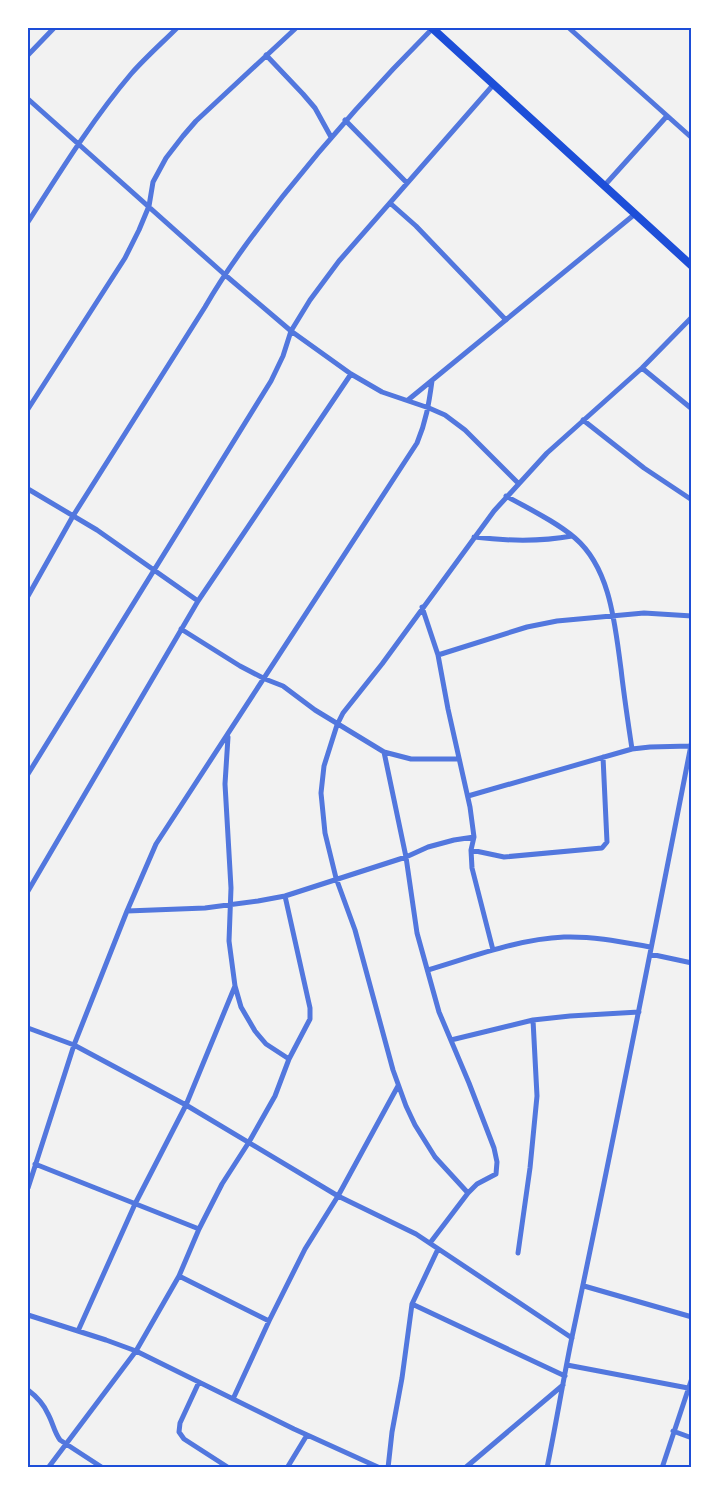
<svg xmlns="http://www.w3.org/2000/svg" width="719" height="1495" font-family="Commissioner,sans-serif">
  <style>
    .lines { fill: none; stroke-linecap: round; stroke-linejoin: round }
    .minor { stroke: #5277de; stroke-width: 5 }
    .secondary { stroke: #1d4ed8; stroke-width: 8 }
    .neatline { fill: none; stroke: #1d4ed8; stroke-width: 2 }
  </style>
  <rect width="100%" height="100%" fill="#f2f2f2"/>
  <g class="lines">
    <!-- minor -->
    <path class="minor" d="M569,28L692,138
      M28,55L54,28
      M266,55L303,94L315,108L331,137
      M28,99L224,274L291,331L351,374L382,392L429,408L445,415L465,430L518,483
      M345,120L407,183
      M604,186L667,116
      M390,203L416,226L506,320
      M28,222C60,172 92,120 131,74C145,58 162,43 177,28
      M642,368L692,409
      M408,400L635,214
      M28,409L125,258L139,230L149,206L153,182L166,158L183,136L196,121L296,28
      M583,420L644,468L692,500
      M28,489L97,530L198,601
      M506,496C529,509 555,521 575,538C611,569 615,626 621,669C624,696 628,722 632,749
      M474,537C507,541 539,542 572,536
      M28,596L73,516L205,307C228,267 255,232 283,196C330,137 380,81 433,28
      M422,607L438,655L448,709L470,807L474,837L471,850L472,868L493,950
      M181,629L240,666L265,679L283,686L315,710L384,752L411,759H459
      M438,655L527,627L557,621L644,613L692,616
      M228,737L225,784L231,888L229,941L235,986L241,1007L255,1031L266,1044L289,1059
      M384,752L406,857L417,933L439,1012L469,1083L494,1148L497,1162L496,1174L477,1184L468,1193L430,1243
      M28,774L271,381L283,356L291,331L310,300L339,261L494,84
      M468,796L632,749L650,747L690,746
      M471,850L504,857L602,848L607,842L603,757
      M28,891L198,601L351,374
      M127,911L205,908L258,901L285,896L406,857L428,847L454,840L474,837
      M650,954L692,963
      M428,970C472,957 518,939 564,937C594,936 623,942 651,947
      M28,1028L74,1045L186,1105L338,1196L416,1234L572,1338
      M451,1040L533,1020L570,1016L639,1012
      M35,1164L199,1229
      M28,1188L74,1045L127,911L156,844L417,443C426,422 429,403 432,381
      M468,1193L435,1157L415,1125L406,1106L393,1070L355,930L336,878L325,833L321,793L324,766L337,725L343,713L382,664L494,511L547,453L642,368L692,317
      M518,1253L530,1168L537,1096L533,1020
      M179,1276L269,1321
      M584,1286L692,1317
      M412,1304L565,1376
      M28,1315L106,1340L136,1351L294,1429L380,1468
      M78,1331L135,1204L186,1105L235,986
      M567,1365L688,1388
      M199,1382L180,1423L179,1432L184,1439L229,1468
      M28,1390C36,1396 44,1405 48,1414C53,1423 54,1432 60,1440L103,1468
      M233,1399L269,1321L305,1249L338,1196L398,1086
      M673,1431L692,1438
      M48,1468L136,1351L179,1276L199,1229L222,1184L249,1142L275,1096L289,1059L310,1019V1008L285,896
      M287,1468L307,1435
      M388,1468L392,1432L402,1378L412,1304L438,1249
      M465,1468L563,1385
      M547,1468C556,1424 563,1381 572,1337C614,1139 653,940 692,740
      M662,1468L692,1378"/>
    <!-- secondary -->
    <path class="secondary" d="M432,28L692,266"/>
  </g>
  <!-- border -->
  <rect width="719" height="1495" fill="none" stroke="#ffffff" stroke-width="58"/>
  <rect x="29" y="29" width="661" height="1437" class="neatline"/>
</svg>
